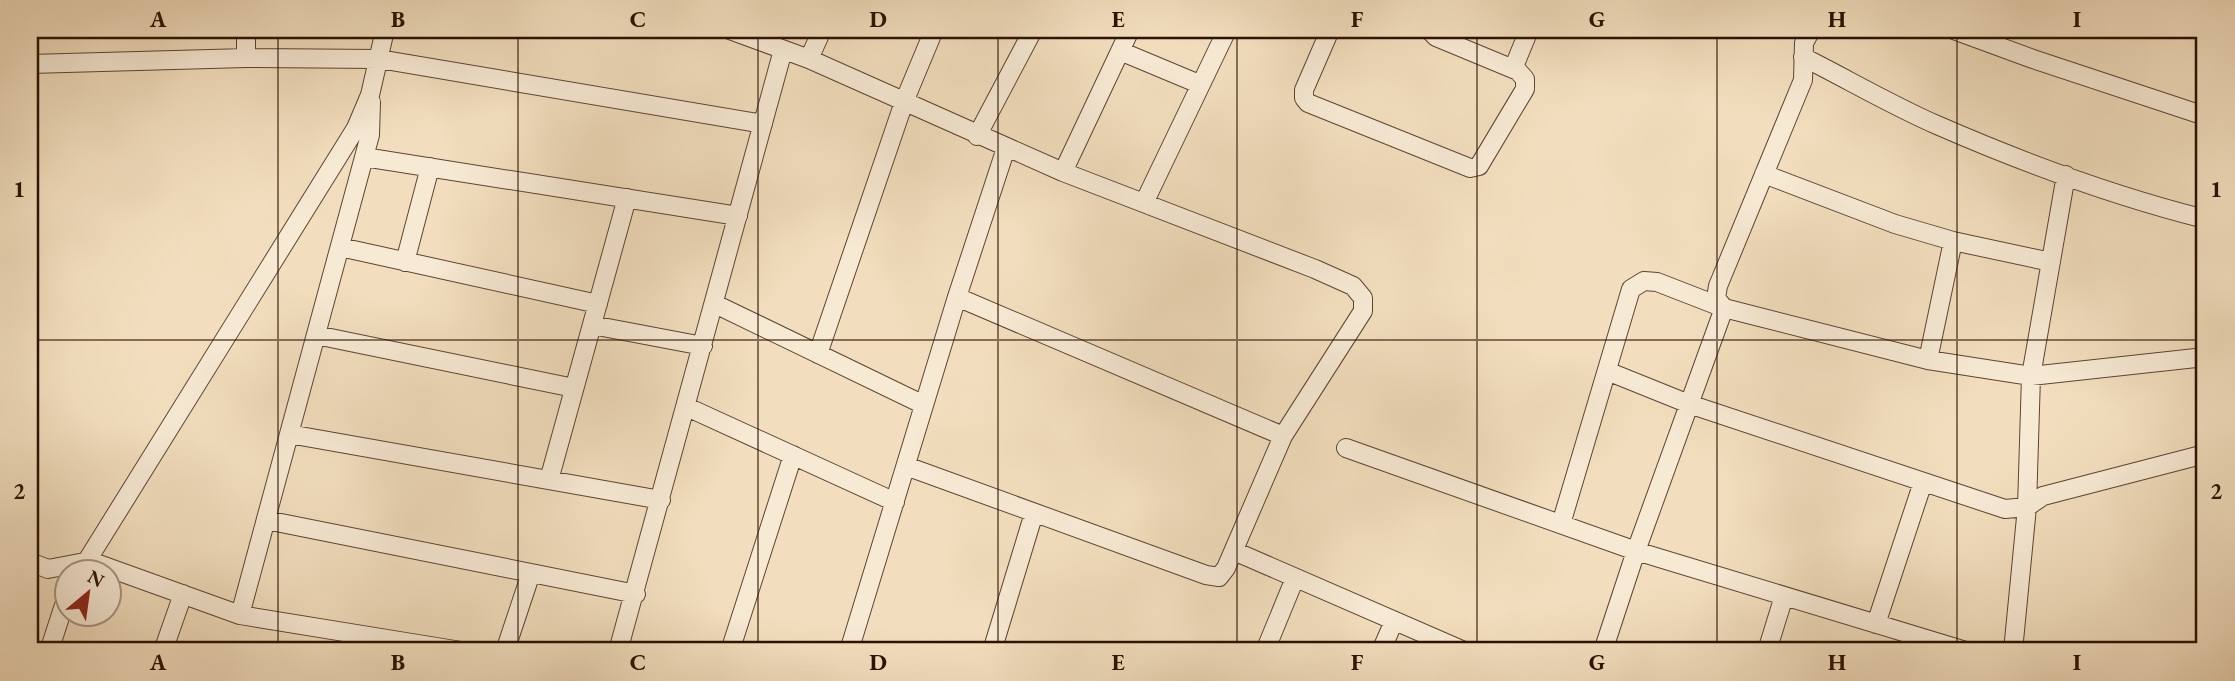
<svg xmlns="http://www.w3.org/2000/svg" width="2235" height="681" font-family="'EB Garamond',serif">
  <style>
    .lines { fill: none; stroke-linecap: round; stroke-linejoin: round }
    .minor-casing { stroke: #5e4430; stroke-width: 20 }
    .minor { stroke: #f7ead5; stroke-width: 18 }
    .grid { fill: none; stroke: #2c1100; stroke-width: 2; stroke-opacity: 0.55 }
    .neatline { fill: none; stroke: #2c1100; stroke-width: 2.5 }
    .grid-label { font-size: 23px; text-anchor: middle; font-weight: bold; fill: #2c1100 }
  </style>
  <rect width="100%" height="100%" fill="#f2debe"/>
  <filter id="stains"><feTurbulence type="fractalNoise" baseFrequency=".00286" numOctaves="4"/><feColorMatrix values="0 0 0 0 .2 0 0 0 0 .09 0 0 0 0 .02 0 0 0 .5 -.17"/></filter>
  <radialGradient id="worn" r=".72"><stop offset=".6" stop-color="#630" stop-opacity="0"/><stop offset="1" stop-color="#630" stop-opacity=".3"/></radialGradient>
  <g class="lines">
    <!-- minor casing -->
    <g class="minor-casing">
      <path id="minor" d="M730,30L809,59L1063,172L1315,269L1353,286L1363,298V311L1283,436L1226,568L1219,577L1206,575L906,466
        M1330,30L1304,90V98L1308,103L1470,168L1479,166L1525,89V79L1518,71L1436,37L1429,30
        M1954,30L2033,59L2205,116
        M1120,51L1199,84
        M1803,57C1847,79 1891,105 1937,125C2024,163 2114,196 2205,219
        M246,58V30
        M809,59L822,30
        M30,64L246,58L379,59L763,124
        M1513,69L1529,30
        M977,136L1033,30
        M364,157L738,216
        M1063,172L1130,30
        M1764,174L1895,224L1953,241L2051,262
        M1144,203L1227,30
        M340,247L598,304
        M405,262L430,167
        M957,297L1283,436
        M715,304L924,405
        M1724,308L1716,298L1718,286L1803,80L1804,43L1811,30
        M592,325L703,346
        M316,335L574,388
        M818,354L904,102L934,30
        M1928,360L1953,241
        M1607,371L1689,404L2005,509L2027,507L2043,496L2205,454
        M687,407L895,502
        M289,434L661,500
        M1346,448L1636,551L1966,651
        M549,480L627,198
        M266,520L636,594
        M1561,524L1631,289L1644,281L1657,282L1724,308L1928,360L2031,376L2205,357
        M1234,551L1464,651
        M30,562L48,569L90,561L240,615L461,651
        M80,572L356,128L370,95L385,30
        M240,615L370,135L371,102
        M1876,624L1923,482
        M49,651L66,599
        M163,651L183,594
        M505,651L531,573
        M618,651L783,50
        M730,651L793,455
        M849,651L957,297L1006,148
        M992,651L1034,513
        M1265,651L1295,578
        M1381,651L1394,621
        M1603,651L1636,551L1724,308
        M1767,651L1784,596
        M2013,651L2027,507L2031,376L2066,175"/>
    </g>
    <!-- minor -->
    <use href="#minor" class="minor"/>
  </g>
  <!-- grid -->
  <path class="grid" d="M278,30V651M518,30V651M758,30V651M998,30V651M1237,30V651M1477,30V651M1717,30V651M1957,30V651M30,340H2205"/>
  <!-- margin -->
  <rect width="2235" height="681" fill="none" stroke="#f2debe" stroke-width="77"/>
  <!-- north arrow -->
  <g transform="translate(88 593) rotate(29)"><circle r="33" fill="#f7ead5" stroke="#a69380" stroke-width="2"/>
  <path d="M0-5L12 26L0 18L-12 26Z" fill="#8f2418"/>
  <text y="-10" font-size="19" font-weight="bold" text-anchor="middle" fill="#2c1100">N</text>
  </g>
  <rect x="38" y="38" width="2158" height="604" class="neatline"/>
  <g class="grid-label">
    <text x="158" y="27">A</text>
    <text x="398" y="27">B</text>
    <text x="638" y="27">C</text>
    <text x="878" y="27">D</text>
    <text x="1118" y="27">E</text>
    <text x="1357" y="27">F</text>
    <text x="1597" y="27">G</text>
    <text x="1837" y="27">H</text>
    <text x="2077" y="27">I</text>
    <text x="19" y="197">1</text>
    <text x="2216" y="197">1</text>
    <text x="19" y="499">2</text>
    <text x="2216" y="499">2</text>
    <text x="158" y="670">A</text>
    <text x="398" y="670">B</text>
    <text x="638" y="670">C</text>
    <text x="878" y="670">D</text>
    <text x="1118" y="670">E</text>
    <text x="1357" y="670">F</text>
    <text x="1597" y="670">G</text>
    <text x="1837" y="670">H</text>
    <text x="2077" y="670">I</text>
  </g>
  <rect width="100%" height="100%" filter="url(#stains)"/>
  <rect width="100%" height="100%" fill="url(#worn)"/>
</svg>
